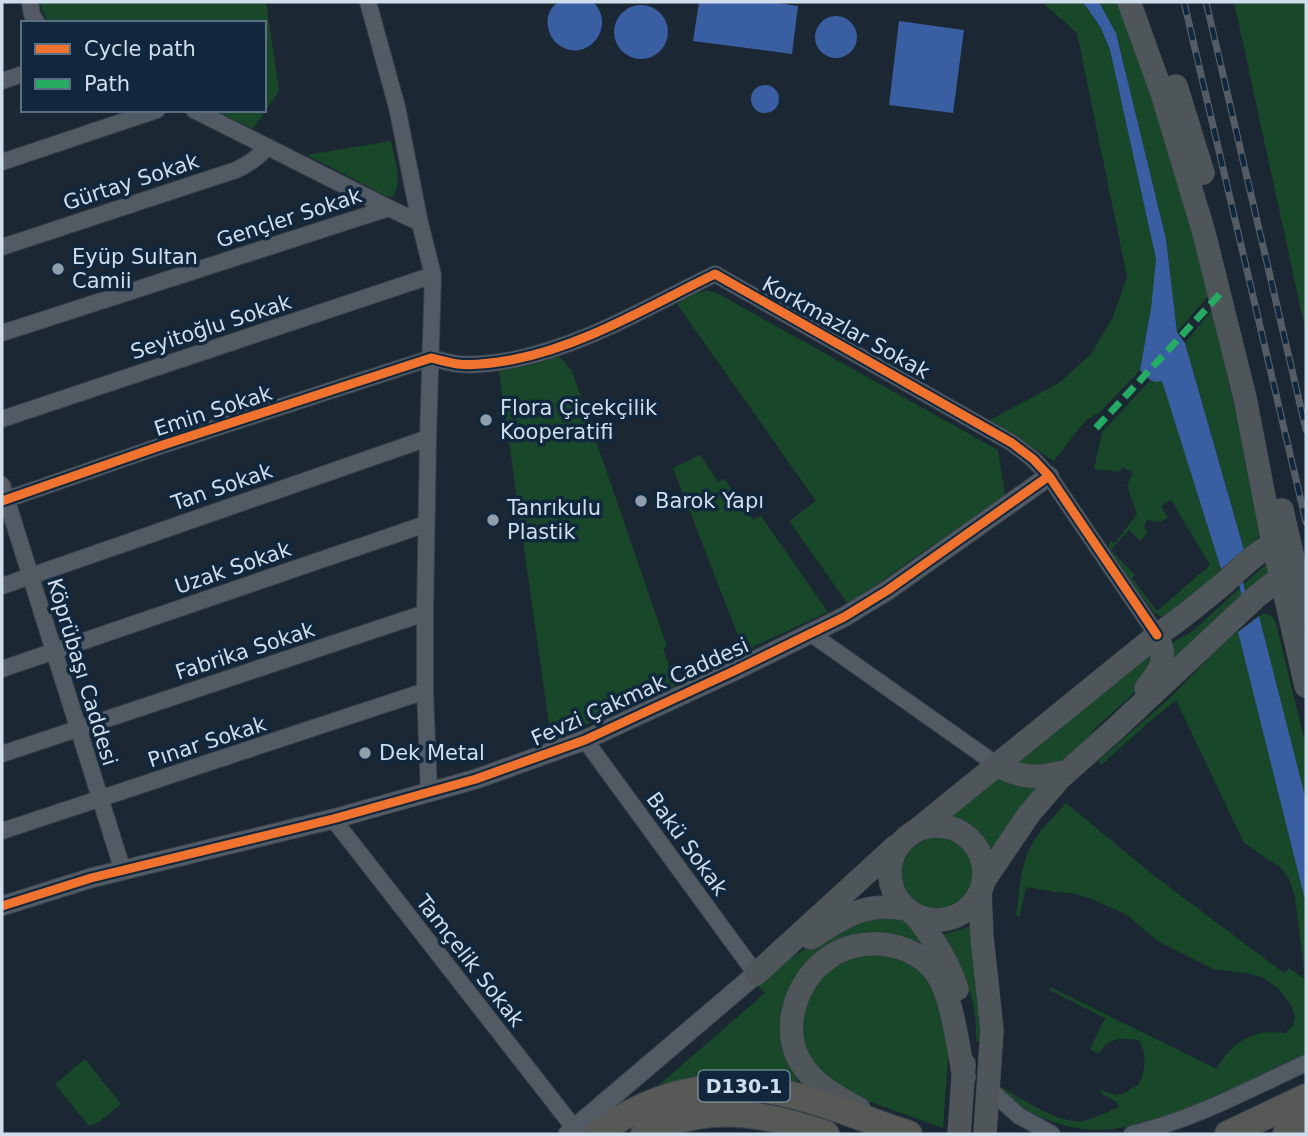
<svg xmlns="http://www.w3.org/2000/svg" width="1308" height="1136" font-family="'DejaVu Sans',sans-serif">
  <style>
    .green { fill: #184729; fill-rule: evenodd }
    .water { fill: #395ea2 }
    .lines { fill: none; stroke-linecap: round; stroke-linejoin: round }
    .stream { stroke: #395ea2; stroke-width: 4.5 }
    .minor-casing { stroke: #38424c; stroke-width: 18 }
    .tertiary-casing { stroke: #38424c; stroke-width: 21 }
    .secondary-casing { stroke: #38424c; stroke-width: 24 }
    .trunk-casing { stroke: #38424c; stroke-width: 28 }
    .minor { stroke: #525b64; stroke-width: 16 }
    .tertiary { stroke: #525b64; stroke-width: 19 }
    .secondary { stroke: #4f565a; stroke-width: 23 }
    .trunk { stroke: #565956; stroke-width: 26 }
    .rail-casing { stroke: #545d66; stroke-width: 7 }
    .rail { stroke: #11273d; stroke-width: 4.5; stroke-dasharray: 13; stroke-linecap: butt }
    .quiet { stroke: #26ab63; stroke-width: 7; stroke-dasharray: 14 7; stroke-linecap: butt }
    .cycleway-casing { stroke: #11273d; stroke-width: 13 }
    .cycleway { stroke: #ef722f; stroke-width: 9 }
    .poi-dot { fill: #919eab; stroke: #11273d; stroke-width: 2.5 }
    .labels { text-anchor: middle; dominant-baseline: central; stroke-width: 7; stroke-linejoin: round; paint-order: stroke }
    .shield { fill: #11273d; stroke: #97a7b8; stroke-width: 2 }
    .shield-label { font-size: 19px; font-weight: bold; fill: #d0deec }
    .street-label { font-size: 21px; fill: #d0deec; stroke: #11273d }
    .poi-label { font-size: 21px; fill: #d0deec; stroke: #11273d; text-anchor: start }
  </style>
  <rect width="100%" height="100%" fill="#1b2733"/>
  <!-- green -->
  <path class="green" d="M39,2H266L279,91L253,129L214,110H264V23H48Z
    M1042,2H1083L1101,28L1110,50L1156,259L1151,308L1140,370L1100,412L1088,419L1080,427L1054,461L990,420L1059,383L1091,354L1113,317L1127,277L1077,33Z
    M1099,2H1119C1157,97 1181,197 1209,295L1177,332L1166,239L1116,33Z
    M1234,2H1306V333Z
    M391,141C394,157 404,185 392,197H388L307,155Z
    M706,291L715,292L998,450L1005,495L848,604L789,521L816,501L677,304L695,293Z
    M1212,310L1253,489L1260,534L1253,546L1244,550L1185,343Z
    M559,356L572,371L667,647L663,648L676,688L551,739L499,371L535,364Z
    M1159,371L1221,569L1186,609L1163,618L1153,611L1107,551L1110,541L1115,543L1137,514L1127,485L1133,473L1122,467L1120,472L1094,469L1102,432ZM1171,500L1210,565L1157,611L1132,578L1135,575L1111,550L1129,530L1140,541L1148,532L1144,528L1147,520L1159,522L1168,518L1161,506Z
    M700,455L718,482L724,479L753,520L761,516L828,612L744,651L673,468Z
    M1267,563L1270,575L1173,661L1171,644L1194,630Z
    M1264,613L1272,616L1276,623L1306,747V1053C1249,1080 1175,1122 1113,1129C1075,1134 1027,1117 1000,1090L1001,1087C1021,1098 1060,1125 1083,1121C1095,1118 1107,1112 1119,1107L1117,1102L1100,1093L1102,1090C1121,1099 1122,1094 1139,1084C1146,1069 1146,1057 1140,1041C1124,1037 1107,1037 1099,1054L1090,1049L1105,1018L1049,990L1050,987L1219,1070L1217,1067C1236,1040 1251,1029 1285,1033L1293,1026L1295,1017L1291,1005L1280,990L1264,978L1246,973L1213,969L1159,942L1127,915L1092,899L1072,893L1055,892L1026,887L1020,916H1016C1020,892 1020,862 1034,841C1042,827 1056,815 1066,803L1152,874L1284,973L1289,968L1305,979L1295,897L1289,879L1281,868L1244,843L1176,700L1148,723L1101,765L1098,761L1173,695L1227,639Z
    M1150,651L1155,654L1140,688L1094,729L1084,745L1057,766L1010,764Z
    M1000,773L1045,784L994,853C983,834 969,823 947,818Z
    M901 876a39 39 0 1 1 78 0a39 39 0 1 1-78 0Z
    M874,912L900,915L926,948C905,937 883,929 859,933C808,941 773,994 782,1044C785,1060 793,1074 802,1087L652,1091L765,993L755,984C792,955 832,932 874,912Z
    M971,926L985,1042L976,1041C978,1002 964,967 942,935Z
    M874,952L904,957L926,975L946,1015L948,1058L943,1128L845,1093L826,1082L803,1047L800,1022L811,987L835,963Z
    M85,1059L121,1104L99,1122L89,1126L55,1084Z"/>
  <!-- water -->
  <path class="water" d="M558,2H593C618,26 587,65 559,45C553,41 549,34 548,26C546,17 550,8 558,2Z
    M699,2H771L798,6L792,54L693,41Z
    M1083,2H1099L1116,33L1166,239L1177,332L1185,343L1244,550L1221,569L1162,381C1151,384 1147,377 1140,370L1151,308L1156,259L1110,50L1101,28Z
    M614 32a27 27 0 1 1 54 0a27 27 0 1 1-54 0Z
    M815 37a21 21 0 1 1 42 0a21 21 0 1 1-42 0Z
    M899,21L964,30L953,113L889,105Z
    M751 99a14 14 0 1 1 28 0a14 14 0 1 1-28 0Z
    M1259,616L1306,800V904L1238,632Z"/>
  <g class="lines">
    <!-- stream -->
    <path class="stream" d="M1240,580L1245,599"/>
    <!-- minor casing -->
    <g class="minor-casing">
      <path id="minor" d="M30,2L32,15L37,23
        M368,2L397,107L420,223L433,275L428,438L425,613V691L429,792
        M2,81L23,74
        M194,110L389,208L420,223
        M2,162L157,110
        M2,247L236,170C249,164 258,158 267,147
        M2,333L389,208
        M2,419L433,275
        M2,485L123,871
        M2,501L163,445L431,358C440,360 449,363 458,364C476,366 494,363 511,360C584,346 649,306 715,274L1012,443L1033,459L1049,476L1157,635
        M2,586L428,438
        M810,633L997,765
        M2,669L426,524
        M585,740L756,974
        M2,754L425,613
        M333,819L575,1129
        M2,831L425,691
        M989,1089L1019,1116L1052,1134
        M1132,1134C1193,1120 1250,1089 1306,1063"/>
    </g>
    <!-- tertiary casing -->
    <g class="tertiary-casing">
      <path id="tertiary" d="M2,906L91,878L333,819L476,779L585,740L736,670L844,617L888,590L1049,476
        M568,1134L756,974"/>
    </g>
    <!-- secondary casing -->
    <g class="secondary-casing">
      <path id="secondary" d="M1129,2L1162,93L1204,233L1245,398L1273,543L1306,686
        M1176,86L1203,173
        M1282,510L1306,616
        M1146,688C1162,668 1168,660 1157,635
        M997,765C1024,780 1039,778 1068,771
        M890 873a47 47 0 1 1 94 0a47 47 0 1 1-94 0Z
        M918,829L1157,635C1180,620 1201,602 1223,584C1242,567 1261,547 1285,538
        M983,882L1029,814L1060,778L1114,730L1256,597L1281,577L1292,571
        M980,893L982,937L992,1030L985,1134
        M916,916C934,939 948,961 957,989
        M811,938C843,917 867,901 905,909
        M756,974L896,846
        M859,1109C838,1097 814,1085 801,1063C780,1029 796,981 827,959C859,934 913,940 937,974C953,999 958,1048 964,1077
        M959,1134L964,1064"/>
    </g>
    <!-- trunk casing -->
    <g class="trunk-casing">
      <path id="trunk" d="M598,1134C617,1119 637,1108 659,1100C751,1066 823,1106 909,1134
        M644,1134C708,1102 761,1112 826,1134
        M1228,1134L1306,1097
        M1286,1134L1306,1125"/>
    </g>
    <!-- minor -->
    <use href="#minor" class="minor"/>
    <!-- tertiary -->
    <use href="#tertiary" class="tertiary"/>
    <!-- secondary -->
    <use href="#secondary" class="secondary"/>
    <!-- trunk -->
    <use href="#trunk" class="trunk"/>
    <!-- rail casing -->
    <g class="rail-casing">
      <path id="rail" d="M1184,2L1306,522
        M1206,2L1306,430"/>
    </g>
    <!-- rail -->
    <use href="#rail" class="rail"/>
    <!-- quiet -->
    <path class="quiet" d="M1096,428L1220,294"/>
    <!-- cycleway casing -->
    <g class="cycleway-casing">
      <path id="cycleway" d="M2,501L163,445L431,358C440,360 449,363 458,364C476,366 494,363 511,360C584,346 649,306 715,274L1012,443L1033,459L1049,476L1157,635
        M2,906L91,878L333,819L476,779L585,740L736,670L844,617L888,590L1049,476"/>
    </g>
    <!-- cycleway -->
    <use href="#cycleway" class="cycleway"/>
  </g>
  <!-- markers -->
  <g class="poi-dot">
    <circle cx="58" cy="269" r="7"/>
    <circle cx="486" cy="420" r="7"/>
    <circle cx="641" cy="501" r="7"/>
    <circle cx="493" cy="520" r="7"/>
    <circle cx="365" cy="753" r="7"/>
  </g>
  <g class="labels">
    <!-- shield labels -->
    <rect class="shield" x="698.5" y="1070.5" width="91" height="31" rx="5"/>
    <g class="shield-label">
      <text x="744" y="1086">D130-1</text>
    </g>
    <!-- street labels -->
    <g class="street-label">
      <text transform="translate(131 182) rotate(-18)">Gürtay Sokak</text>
      <text transform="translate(289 218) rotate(-18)">Gençler Sokak</text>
      <text transform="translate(211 327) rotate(-18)">Seyitoğlu Sokak</text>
      <text transform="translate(846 328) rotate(29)">Korkmazlar Sokak</text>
      <text transform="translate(213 411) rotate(-18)">Emin Sokak</text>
      <text transform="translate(222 487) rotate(-19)">Tan Sokak</text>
      <text transform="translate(233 568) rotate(-19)">Uzak Sokak</text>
      <text transform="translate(245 651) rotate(-18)">Fabrika Sokak</text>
      <text transform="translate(82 672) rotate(73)">Köprübaşı Caddesi</text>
      <text transform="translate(640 692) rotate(-24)">Fevzi Çakmak Caddesi</text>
      <text transform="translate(207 742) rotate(-18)">Pınar Sokak</text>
      <text transform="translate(687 844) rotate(54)">Bakü Sokak</text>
      <text transform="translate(470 961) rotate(52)">Tamçelik Sokak</text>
    </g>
    <!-- poi labels -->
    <g class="poi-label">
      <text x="72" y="257">Eyüp Sultan<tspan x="72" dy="24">Camii</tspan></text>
      <text x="500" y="408">Flora Çiçekçilik<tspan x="500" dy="24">Kooperatifi</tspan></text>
      <text x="655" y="501">Barok Yapı</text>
      <text x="507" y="508">Tanrıkulu<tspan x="507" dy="24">Plastik</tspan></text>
      <text x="379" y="753">Dek Metal</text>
    </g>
  </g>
  <!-- border -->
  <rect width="1308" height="1136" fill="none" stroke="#d0deec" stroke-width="7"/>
  <!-- legend -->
  <rect x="21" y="21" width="245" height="91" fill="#11273d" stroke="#5d7083" stroke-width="2"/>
  <rect x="35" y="44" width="35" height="10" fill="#ef722f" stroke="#5d7083" stroke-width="2"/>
  <text x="84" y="56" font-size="21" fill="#d0deec">Cycle path</text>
  <rect x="35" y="79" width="35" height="10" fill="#26ab63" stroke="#5d7083" stroke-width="2"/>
  <text x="84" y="91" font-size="21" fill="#d0deec">Path</text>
</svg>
